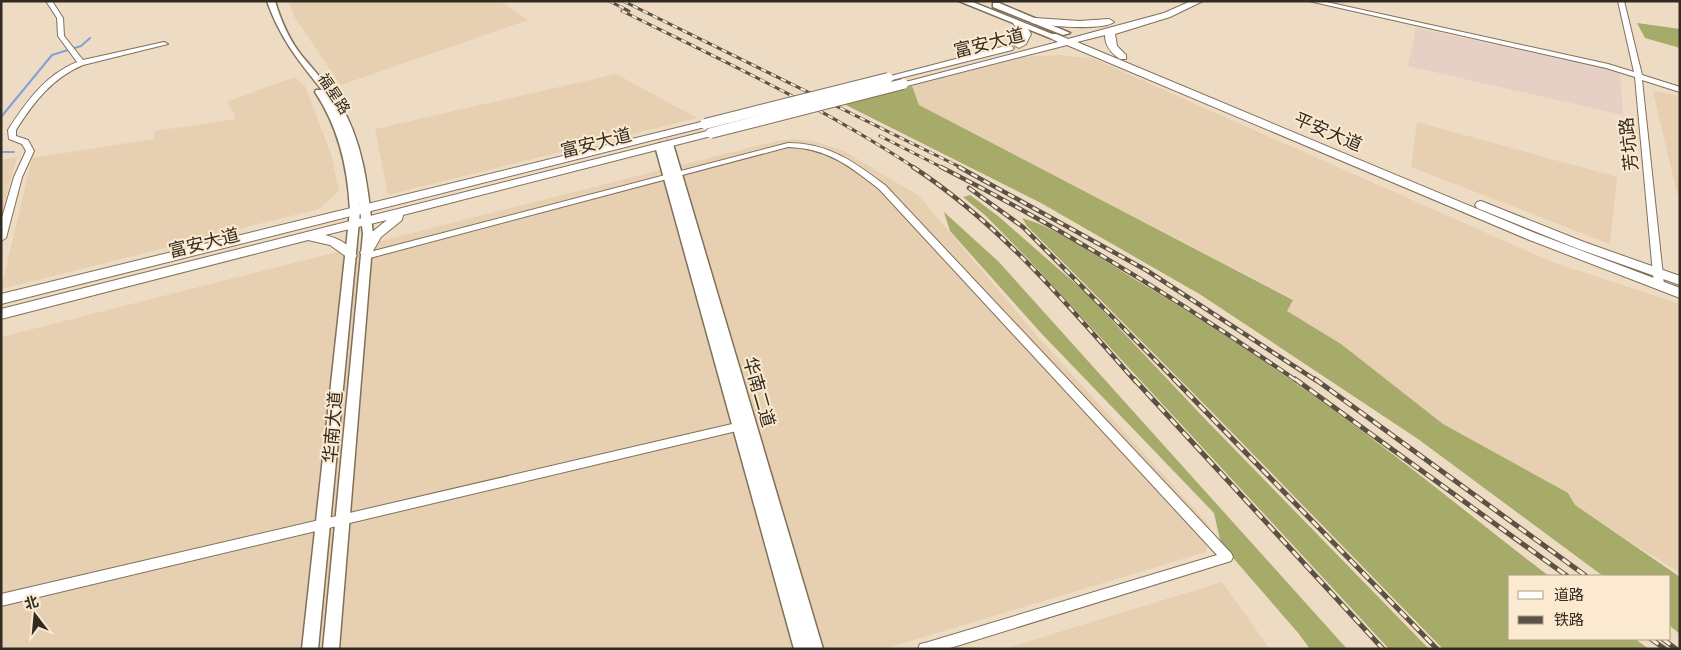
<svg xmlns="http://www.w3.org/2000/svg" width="1681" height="650" font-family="Jost,'Noto Sans SC',sans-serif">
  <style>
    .built { fill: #e6d0b1 }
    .education { fill: #e6cfc4 }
    .forest { fill: #a6ab69 }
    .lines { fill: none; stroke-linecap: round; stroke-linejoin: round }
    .stream { stroke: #83a0d8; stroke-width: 2 }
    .minor-casing { stroke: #80705a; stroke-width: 2 }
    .tertiary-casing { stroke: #80705a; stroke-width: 3 }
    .secondary-casing { stroke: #80705a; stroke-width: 2 }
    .minor { fill: #fff; fill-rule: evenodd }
    .tertiary { fill: #fff; fill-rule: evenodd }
    .secondary { fill: #fff; fill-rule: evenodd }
    .rail-far2-casing { stroke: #5b5245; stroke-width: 3 }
    .rail-far1-casing { stroke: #5b5245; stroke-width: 4.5 }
    .rail-casing { stroke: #5b5245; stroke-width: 5 }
    .rail-far2 { stroke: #fbe9d0; stroke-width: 2; stroke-dasharray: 5.5; stroke-linecap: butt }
    .rail-far1 { stroke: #fbe9d0; stroke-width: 2.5; stroke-dasharray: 7; stroke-linecap: butt }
    .rail { stroke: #fbe9d0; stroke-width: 3; stroke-dasharray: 9; stroke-linecap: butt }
    .secondary-bridge-casing { stroke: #80705a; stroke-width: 12; stroke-linecap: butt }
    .secondary-bridge { stroke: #fff; stroke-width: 10 }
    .labels { text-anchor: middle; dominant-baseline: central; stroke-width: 4; stroke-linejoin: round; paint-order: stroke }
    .far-street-label { font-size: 15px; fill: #322b22; stroke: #fbe9d0 }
    .street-label { font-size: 18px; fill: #322b22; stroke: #fbe9d0 }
  </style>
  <rect width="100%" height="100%" fill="#eedbc3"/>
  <!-- built -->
  <path class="built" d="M288,1H500L528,20L341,85L295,18Z
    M1058,55L1094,59L1552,262L1680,304V573L1443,424L1341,345L1286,311L1293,299L919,105L912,86L1024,57Z
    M616,74L697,118L388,195L375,129Z
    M295,77L305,86L331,154L339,191L319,209L1,289L32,158L153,139L155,131L235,119L234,113L226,102Z
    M1653,91L1680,96V206Z
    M1417,122L1617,177L1610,244L1411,167Z
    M796,139L816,142L844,151L919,196L1038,337L1210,526L1206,552L884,649H1V337L776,141Z
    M17,157L1,214V160Z
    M1222,582L1270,649H1004Z"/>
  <!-- education -->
  <path class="education" d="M1416,28L1620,71L1623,115L1408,66Z"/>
  <!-- forest -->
  <path class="forest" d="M1637,23L1680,29V48L1645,38Z
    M912,86L919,105L1293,300L1287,311L1341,344L1443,424L1568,493L1575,505L1680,577V634L1670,626V576H1603L1418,439L1201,295L1041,203L844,104Z
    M970,195L998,216L1085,292L1206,420L1429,649H1389L1031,262L986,216L963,197Z
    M944,212L999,262L1347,649H1310L1299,634L1221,544L1214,513L1041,333L950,231Z
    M1022,218C1058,228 1098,257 1131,277C1221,330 1308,390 1391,453C1444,493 1496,536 1549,576H1510V639H1635L1649,649H1443L1211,411L1027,226Z"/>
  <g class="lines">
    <!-- stream -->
    <path class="stream" d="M1,117L52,55L81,46L90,38
      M1,152H14"/>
    <!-- minor casing -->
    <g class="minor-casing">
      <path id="minor" d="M46,1H52L63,18L64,36L83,60L164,42L168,44L83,65C52,78 34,102 16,130V136L28,140L34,151L22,177L6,238L1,241V221L14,177L26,151L22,144L9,139L8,130C26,102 45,75 77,62L58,36L57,18Z
        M1309,1H1322L1608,64L1634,72L1618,1H1624L1642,75L1680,87V92L1642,80L1664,285L1662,287H1656L1654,285L1635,77L1606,68Z
        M788,143C829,143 854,162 885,185L1231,553L1233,557L1231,561L947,649H918L920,644L925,643L1217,555L879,189C850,166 827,148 788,147L366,259L361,256L366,253Z
        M745,421L749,422L751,425L749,428L745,429L1,606V594Z"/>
    </g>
    <!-- tertiary casing -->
    <g class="tertiary-casing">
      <path id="tertiary" d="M267,1H275C281,21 289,40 302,56C315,72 330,87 340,104C364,144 368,190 373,234L339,649H323L363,234L359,201L360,211L318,649H302L350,211C348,168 339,128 315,92L316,90H322C298,60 280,38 267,1Z
        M959,1H970L1057,36L1050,38Z
        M993,3H999L1070,33L1063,35L993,7Z
        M668,141L673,144L823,649H794L655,146L660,143L664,145Z"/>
    </g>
    <!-- secondary casing -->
    <g class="secondary-casing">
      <path id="secondary" d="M1191,1H1203L1170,17L1115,34L1117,46L1126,55V59H1120C1111,53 1105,46 1105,35L1077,42L1535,233L1680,288V298L1527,239L1067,45L903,87L898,84L1058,42L1050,38V34H1056L1068,39L1164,13Z
        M1035,18L1079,21L1109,19L1114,22C1103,31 1047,26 1032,23L1030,21Z
        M1015,21L1025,24L1031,34L1026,44L1019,48L1014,45L1021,34L1013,23Z
        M1009,45L1014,48L1012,50L888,81L883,78Z
        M705,121L710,124L709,126L1,304V294Z
        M711,130L716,133L715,135L403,215L402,220L381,237L370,256L366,257L360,253L372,232L387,220L325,235C340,239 349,244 357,256L351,260L330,245L308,240L1,319V309Z
        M1481,201L1584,242L1680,276V285L1576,248L1477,208L1475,205L1477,202Z"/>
    </g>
    <!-- minor -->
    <use href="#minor" class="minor"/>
    <!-- tertiary -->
    <use href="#tertiary" class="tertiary"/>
    <!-- secondary -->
    <use href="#secondary" class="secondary"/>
    <!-- rail-far2 casing -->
    <g class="rail-far2-casing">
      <path id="rail-far2" d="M609,1L629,11
        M623,1L962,168
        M622,11C722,60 822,107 915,168
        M880,136L943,168"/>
    </g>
    <!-- rail-far1 casing -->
    <g class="rail-far1-casing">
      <path id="rail-far1" d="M913,167C1000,224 1067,304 1135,381
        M941,167C1065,230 1182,302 1297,381
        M959,167L1146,270L1317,381
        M969,188L1023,227L1176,381"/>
    </g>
    <!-- rail casing -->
    <g class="rail-casing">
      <path id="rail" d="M1134,379L1383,649
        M1174,379L1437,649
        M1295,379L1567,576
        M1315,379L1586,576
        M1651,639L1665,649
        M1663,639L1676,649"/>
    </g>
    <!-- rail-far2 -->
    <use href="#rail-far2" class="rail-far2"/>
    <!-- rail-far1 -->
    <use href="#rail-far1" class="rail-far1"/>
    <!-- rail -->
    <use href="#rail" class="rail"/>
    <!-- secondary-bridge casing -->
    <g class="secondary-bridge-casing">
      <path id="secondary-bridge" d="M705,124L888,78
        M711,133L903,84"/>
    </g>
    <!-- secondary-bridge -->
    <use href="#secondary-bridge" class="secondary-bridge"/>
  </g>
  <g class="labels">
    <!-- far-street labels -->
    <g class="far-street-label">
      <text transform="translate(334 94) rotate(57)">福星路</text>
    </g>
    <!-- street labels -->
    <g class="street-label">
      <text transform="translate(989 43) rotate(-14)">富安大道</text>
      <text transform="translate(1328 132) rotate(23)">平安大道</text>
      <text transform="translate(596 143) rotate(-14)">富安大道</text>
      <text transform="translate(1629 144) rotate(-96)">芳坑路</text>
      <text transform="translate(204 243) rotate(-14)">富安大道</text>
      <text transform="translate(759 392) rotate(74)">华南二道</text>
      <text transform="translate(333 427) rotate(-85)">华南大道</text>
    </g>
  </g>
  <!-- border -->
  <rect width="1681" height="650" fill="none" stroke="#322b22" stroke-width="5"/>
  <!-- legend -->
  <rect x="1508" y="575" width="162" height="65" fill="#fbe9d0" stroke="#ab9d8a"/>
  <rect x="1518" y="591" width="25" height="8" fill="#ffffff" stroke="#ab9d8a"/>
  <text x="1554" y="600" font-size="15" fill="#322b22">道路</text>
  <rect x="1518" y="616" width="25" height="8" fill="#5b5245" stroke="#ab9d8a"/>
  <text x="1554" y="625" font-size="15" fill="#322b22">铁路</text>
  <!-- north arrow -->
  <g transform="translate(35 615) rotate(344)" stroke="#fbe9d0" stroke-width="4" paint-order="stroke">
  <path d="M0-4L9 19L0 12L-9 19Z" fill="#322b22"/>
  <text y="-8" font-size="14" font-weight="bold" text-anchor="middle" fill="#322b22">北</text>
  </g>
</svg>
